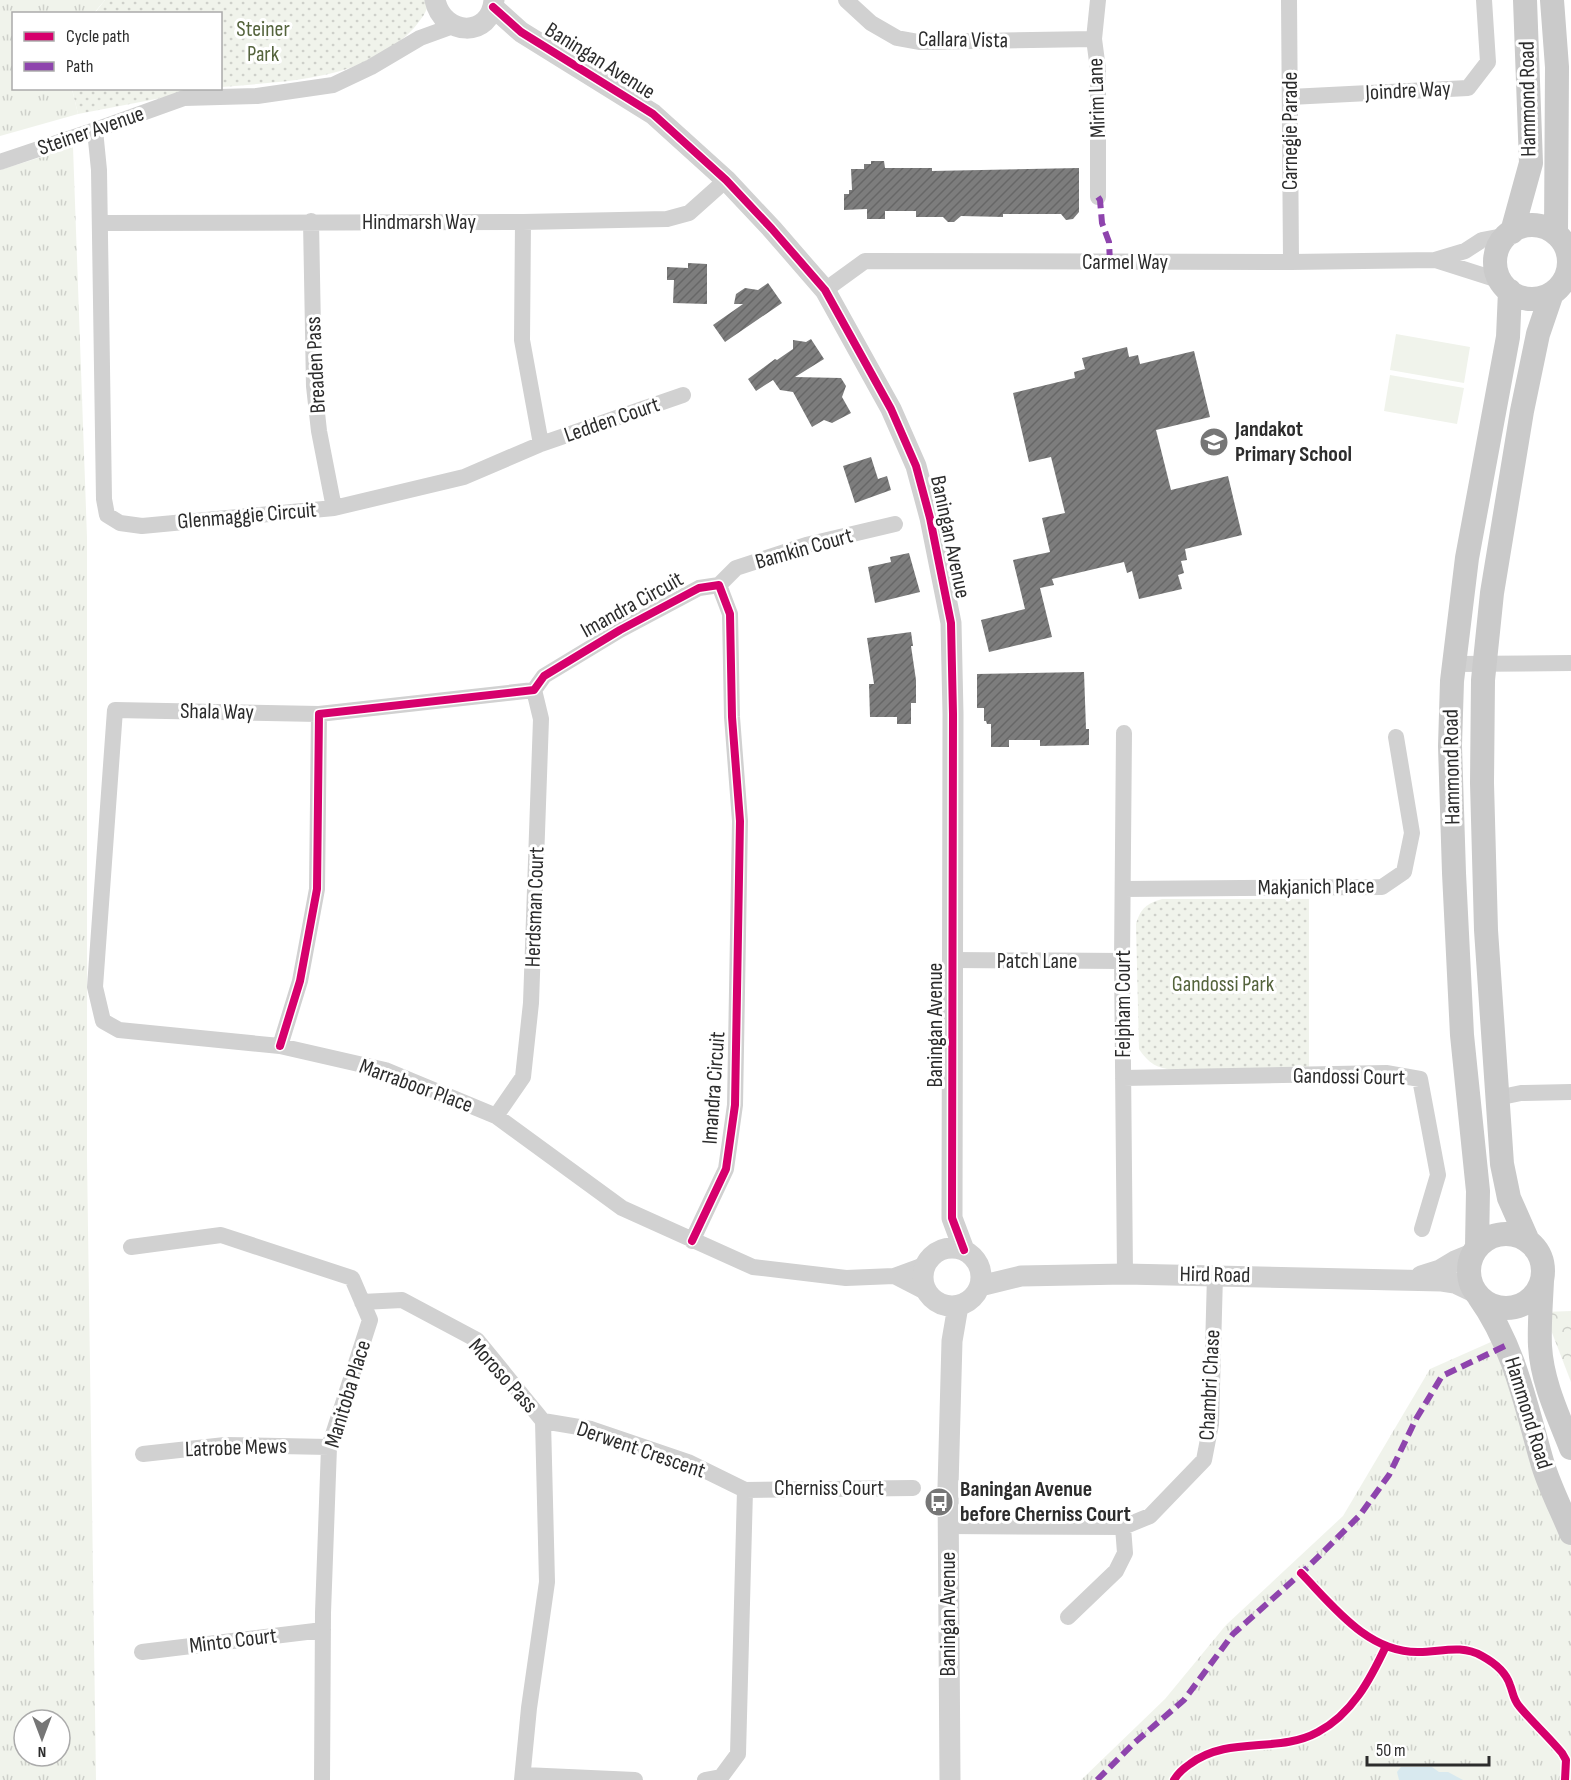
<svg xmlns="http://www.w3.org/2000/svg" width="1571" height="1780" font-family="'Sofia Sans Condensed',sans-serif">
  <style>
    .grass { fill: url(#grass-tufts); fill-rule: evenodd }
    .forest { fill: url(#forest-crowns) }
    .park { fill: url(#park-dots) }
    .pitch { fill: #f0f3eb }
    .water { fill: #d8e9ef }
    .building { fill: url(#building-hatch) }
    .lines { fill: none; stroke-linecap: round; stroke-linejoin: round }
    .minor { stroke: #d1d1d1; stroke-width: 16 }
    .tertiary { stroke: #d1d1d1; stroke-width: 21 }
    .secondary { stroke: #cacaca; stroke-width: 24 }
    .quiet { stroke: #8e44ad; stroke-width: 6; stroke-dasharray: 12 6; stroke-linecap: butt }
    .cycleway-casing { stroke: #fff; stroke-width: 11 }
    .cycleway { stroke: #d6006c; stroke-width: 8 }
    .labels { text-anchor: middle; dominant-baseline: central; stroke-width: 6; stroke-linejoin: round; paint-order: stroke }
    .park-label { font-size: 22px; fill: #55643d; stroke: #fff }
    .street-label { font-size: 22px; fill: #2c2c2c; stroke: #fff }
    .poi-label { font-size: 22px; font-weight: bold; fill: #2c2c2c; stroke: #fff; text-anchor: start }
  </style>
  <defs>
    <pattern id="grass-tufts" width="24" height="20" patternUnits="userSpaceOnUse" patternTransform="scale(1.5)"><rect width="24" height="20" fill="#f0f3eb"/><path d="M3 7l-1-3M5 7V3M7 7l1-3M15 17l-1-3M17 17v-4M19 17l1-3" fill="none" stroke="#ced0ca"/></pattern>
    <pattern id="forest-crowns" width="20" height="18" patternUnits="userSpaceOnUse" patternTransform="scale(1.5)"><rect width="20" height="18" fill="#f0f3eb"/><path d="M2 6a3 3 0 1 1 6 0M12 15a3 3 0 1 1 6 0" fill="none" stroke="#ced0ca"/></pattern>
    <pattern id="park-dots" width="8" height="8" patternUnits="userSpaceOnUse" patternTransform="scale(1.5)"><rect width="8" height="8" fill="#f0f3eb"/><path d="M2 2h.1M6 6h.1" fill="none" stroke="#ced0ca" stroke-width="1.8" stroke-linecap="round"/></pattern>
    <pattern id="building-hatch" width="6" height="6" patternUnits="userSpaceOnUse" patternTransform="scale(1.5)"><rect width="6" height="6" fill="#7d7d7d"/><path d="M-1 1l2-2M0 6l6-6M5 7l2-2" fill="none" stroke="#676767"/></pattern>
  </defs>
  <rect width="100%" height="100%" fill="#fff"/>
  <!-- grass -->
  <path class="grass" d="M0,0H105L94,13L14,14V88L72,89L78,114L0,136Z
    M73,147L87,537V1160L96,1780H0V170ZM24,1720H60V1756H24Z
    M1500,1338L1571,1517V1780H1081L1165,1699L1226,1625L1343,1516L1430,1369Z"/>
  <!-- forest -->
  <path class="forest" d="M1571,1311V1382L1544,1312Z"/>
  <!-- park -->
  <path class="park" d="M105,0H428C429,11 420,20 414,28C365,81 287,81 221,87L220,14H94Z
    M72,89H208L78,114Z
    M1162,899H1309V1067L1174,1070C1157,1068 1149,1064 1139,1049L1136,924C1141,908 1146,904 1162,899Z"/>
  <!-- pitch -->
  <path class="pitch" d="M1396,334L1470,347L1464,383L1390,370Z
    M1390,375L1464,388L1457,424L1384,411Z"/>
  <!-- water -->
  <path class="water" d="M1401,1767H1432L1439,1772H1448L1463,1780H1399L1397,1772Z"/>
  <!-- building -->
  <path class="building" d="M871,161H884L885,168H932V171L1079,168V212L1073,219L1066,220L1061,214H1003V217L961,216L954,222H948L943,217H916V211H885V219H867V209L844,210V194H849V190H852L851,169H864V164H871Z
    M688,263L707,264V304L673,303L674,280H667V267L688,268Z
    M768,283L782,303L725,342L713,325L743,304H734L736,294L745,288L758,290Z
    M811,339L824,359L795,377L841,378L846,386L842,397L851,413L832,423L824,420L812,427L793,392L780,390L773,380L756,391L748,379L775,359L777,360L793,349V340L806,342Z
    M1127,347L1129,357L1138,355L1140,364L1194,351L1210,417L1156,430L1171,490L1228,476L1242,535L1185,549L1187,560L1181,561L1184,573L1178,575L1182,589L1139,599L1132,571L1127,573L1124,562L1052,579L1054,585L1040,588L1052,637L989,652L981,620L1025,609L1013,560L1050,552L1042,518L1065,513L1051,457L1029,462L1013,393L1075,378L1074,372L1085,369L1082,358Z
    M871,457L878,479L887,476L891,490L855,503L843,466Z
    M909,553L920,592L875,603L868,567L891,562L890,557Z
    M911,632L913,646H911L916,680V703H911V724H897V717H870L869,684H874L867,638Z
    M1084,672L1086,729H1089V745L1040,746V740H1009V747H991V724H987L986,721H984V708H977V674Z"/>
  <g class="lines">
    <!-- minor -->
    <path class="minor" d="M846,0L871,23L897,38L919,42L1094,39
      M1098,0L1094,39L1098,69V197
      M1289,0L1291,262
      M1290,97L1468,88L1488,62L1484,0
      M95,130L99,170L104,499L107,515L120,523L142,526L334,508L464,477L541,444L522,340L523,222
      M0,162L95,130L184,98L257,96L333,85L371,67L420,38L453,26
      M311,221L314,386L319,431L334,508
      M100,223L523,222L667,219L689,213L726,180
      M1563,241L1571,246
      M1435,260L1501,281
      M1559,287L1571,283
      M825,290L865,261L1291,262L1435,260L1465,251L1482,240L1508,235
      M541,444L683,395
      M719,585L736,568L806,545L895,524
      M1454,664L1571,663
      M319,714L115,710L95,987L103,1021L119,1030L280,1046L385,1070L496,1116L622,1208L753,1267L846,1278L894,1276L924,1265
      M1124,733L1122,961L1125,1274
      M1123,889L1382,887L1404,872L1412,833L1396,737
      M953,960L1122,961
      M280,1046L300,981L317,889L319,714L534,690L544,676L620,630L699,588L719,585L730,614L732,717L740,821L735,1105L726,1169L692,1241
      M1123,1078L1386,1073L1420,1079L1438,1175L1422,1229
      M1497,1098L1521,1093L1571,1092
      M496,1116L523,1077L531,1003L541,719L534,690
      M131,1247L221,1235L352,1278L370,1320L329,1447L323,1613L322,1780
      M894,1276L925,1292
      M362,1302L402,1300L477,1340L543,1421
      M143,1454L225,1445L329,1447
      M745,1490L913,1488
      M948,1526L1123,1527L1150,1516L1204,1460L1211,1424L1215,1275
      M1068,1617L1116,1571L1125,1553L1123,1527
      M142,1652L323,1630
      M524,1775L635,1780
      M522,1780L529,1708L547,1582L543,1421L591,1429L688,1462L745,1490L738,1754L721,1777L705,1780"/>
    <!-- tertiary -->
    <path class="tertiary" d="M435,0C443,37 491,38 494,0
      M493,7L521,32L653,114L726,180L772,229L825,290L891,409L916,466L930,518L951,623L953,714L952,1218L964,1250
      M923 1277a29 29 0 1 1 58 0a29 29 0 1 1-58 0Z
      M1421,1276L1440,1270L1455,1261L1472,1254
      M980,1286L1021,1276L1125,1274L1442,1281L1455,1283L1474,1292
      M950,1780L948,1487L952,1341L958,1306"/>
    <!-- secondary -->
    <path class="secondary" d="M1552,0L1557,67L1556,234
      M1495 262a37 37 0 1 1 74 0a37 37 0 1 1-74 0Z
      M1512,232L1531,163L1525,0
      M1469 1271a37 37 0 1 1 74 0a37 37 0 1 1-74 0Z
      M1528,1241L1509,1198L1502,1164L1486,930L1482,783L1483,680L1492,593L1522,411L1538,334L1552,293
      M1477,1246L1478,1191L1462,1035L1454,873L1450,746L1452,681L1467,558L1508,337L1510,291
      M1542,1281C1541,1303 1539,1325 1540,1346C1542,1382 1558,1415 1571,1448
      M1479,1297C1515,1347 1526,1407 1543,1465C1550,1488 1562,1511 1571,1533"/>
    <!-- quiet -->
    <path class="quiet" d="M1098,197L1100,200L1102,223L1109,242L1110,262
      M1097,1780L1133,1744L1184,1700L1233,1634L1308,1567L1360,1515L1389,1475L1416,1419L1442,1376L1507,1345"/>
    <!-- cycleway casing -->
    <g class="cycleway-casing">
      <path id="cycleway" d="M493,7L521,32L653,114L726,180L772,229L825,290L891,409L916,466L930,518L951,623L953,714L952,1218L964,1250
        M280,1046L300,981L317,889L319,714L534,690L544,676L620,630L699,588L719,585L730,614L732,717L740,821L735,1105L726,1169L692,1241
        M1301,1573C1333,1606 1368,1653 1419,1652C1441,1652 1461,1644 1482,1656C1493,1662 1506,1672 1510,1685C1513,1692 1513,1699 1519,1706C1532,1722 1548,1736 1562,1753L1566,1760L1565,1780
        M1174,1780C1178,1773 1184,1768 1190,1764C1229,1735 1278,1754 1318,1732C1352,1714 1370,1680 1386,1646"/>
    </g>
    <!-- cycleway -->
    <use href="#cycleway" class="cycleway"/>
  </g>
  <!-- icons -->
  <defs>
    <g id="school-disc" transform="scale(1.5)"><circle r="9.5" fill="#767676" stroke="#fff"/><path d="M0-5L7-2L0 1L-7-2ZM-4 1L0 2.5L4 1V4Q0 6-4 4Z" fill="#fff"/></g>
    <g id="bus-disc" transform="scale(1.5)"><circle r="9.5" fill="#767676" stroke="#fff"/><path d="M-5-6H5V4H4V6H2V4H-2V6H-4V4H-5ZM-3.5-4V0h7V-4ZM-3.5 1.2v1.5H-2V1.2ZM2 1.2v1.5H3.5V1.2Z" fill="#fff"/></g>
  </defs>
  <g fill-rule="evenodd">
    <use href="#school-disc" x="1214" y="442"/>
    <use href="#bus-disc" x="939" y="1502"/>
  </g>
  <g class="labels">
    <!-- park labels -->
    <g class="park-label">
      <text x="263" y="29">Steiner<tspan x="263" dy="25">Park</tspan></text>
      <text x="1223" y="984">Gandossi Park</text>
    </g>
    <!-- street labels -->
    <g class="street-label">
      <text transform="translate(963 40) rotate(1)">Callara Vista</text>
      <text transform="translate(600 61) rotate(32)">Baningan Avenue</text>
      <text transform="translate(1408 91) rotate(-3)">Joindre Way</text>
      <text transform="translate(1097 98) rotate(-92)">Mirim Lane</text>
      <text transform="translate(1528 99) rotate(-91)">Hammond Road</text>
      <text transform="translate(91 131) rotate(-19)">Steiner Avenue</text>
      <text transform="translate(1290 131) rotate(-90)">Carnegie Parade</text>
      <text x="419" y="222">Hindmarsh Way</text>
      <text x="1125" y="262">Carmel Way</text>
      <text transform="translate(316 365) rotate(-93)">Breaden Pass</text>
      <text transform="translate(612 420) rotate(-19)">Ledden Court</text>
      <text transform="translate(247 516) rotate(-5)">Glenmaggie Circuit</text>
      <text transform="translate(950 537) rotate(78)">Baningan Avenue</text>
      <text transform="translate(804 549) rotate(-16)">Bamkin Court</text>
      <text transform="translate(632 605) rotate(-29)">Imandra Circuit</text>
      <text transform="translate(217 712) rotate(1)">Shala Way</text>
      <text transform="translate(1452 767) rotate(-91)">Hammond Road</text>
      <text transform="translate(1316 887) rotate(-1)">Makjanich Place</text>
      <text transform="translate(535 907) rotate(-88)">Herdsman Court</text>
      <text x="1037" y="961">Patch Lane</text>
      <text transform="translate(1123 1004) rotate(-90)">Felpham Court</text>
      <text transform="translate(935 1025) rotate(-90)">Baningan Avenue</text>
      <text transform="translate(1349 1077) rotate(1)">Gandossi Court</text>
      <text transform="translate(416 1086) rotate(20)">Marraboor Place</text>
      <text transform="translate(714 1088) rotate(-86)">Imandra Circuit</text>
      <text transform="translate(1215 1275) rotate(1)">Hird Road</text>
      <text transform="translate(503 1376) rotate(48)">Moroso Pass</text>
      <text transform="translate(1210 1385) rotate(-87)">Chambri Chase</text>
      <text transform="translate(348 1394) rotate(-73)">Manitoba Place</text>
      <text transform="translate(1528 1413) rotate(73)">Hammond Road</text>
      <text transform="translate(236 1448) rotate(-2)">Latrobe Mews</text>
      <text transform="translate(641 1450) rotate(19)">Derwent Crescent</text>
      <text x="829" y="1488">Cherniss Court</text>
      <text transform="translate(948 1614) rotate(-90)">Baningan Avenue</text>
      <text transform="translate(233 1641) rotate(-7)">Minto Court</text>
    </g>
    <!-- poi labels -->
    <g class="poi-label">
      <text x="1235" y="429">Jandakot<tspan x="1235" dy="25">Primary School</tspan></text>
      <text x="960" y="1489">Baningan Avenue<tspan x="960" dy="25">before Cherniss Court</tspan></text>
    </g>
  </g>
  <!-- legend -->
  <rect x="12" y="12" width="210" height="78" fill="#ffffff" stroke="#ababab" stroke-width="1.5"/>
  <rect x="24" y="32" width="30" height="9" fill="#d6006c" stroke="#ababab" stroke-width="1.5"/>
  <text x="66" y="42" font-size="18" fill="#2c2c2c">Cycle path</text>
  <rect x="24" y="62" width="30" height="9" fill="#8e44ad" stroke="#ababab" stroke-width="1.5"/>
  <text x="66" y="72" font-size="18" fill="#2c2c2c">Path</text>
  <!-- north arrow -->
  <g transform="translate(42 1738) rotate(180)"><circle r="28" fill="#ffffff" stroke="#ababab" stroke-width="1.5"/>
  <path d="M0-4.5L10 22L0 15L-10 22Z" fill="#767676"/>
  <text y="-9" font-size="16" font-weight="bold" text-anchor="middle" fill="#2c2c2c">N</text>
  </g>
  <!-- scale -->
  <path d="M1367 1756v9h122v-9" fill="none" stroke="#2c2c2c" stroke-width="3"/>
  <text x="1376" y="1756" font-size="18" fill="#2c2c2c" stroke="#ffffff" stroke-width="4.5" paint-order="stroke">50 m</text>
</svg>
